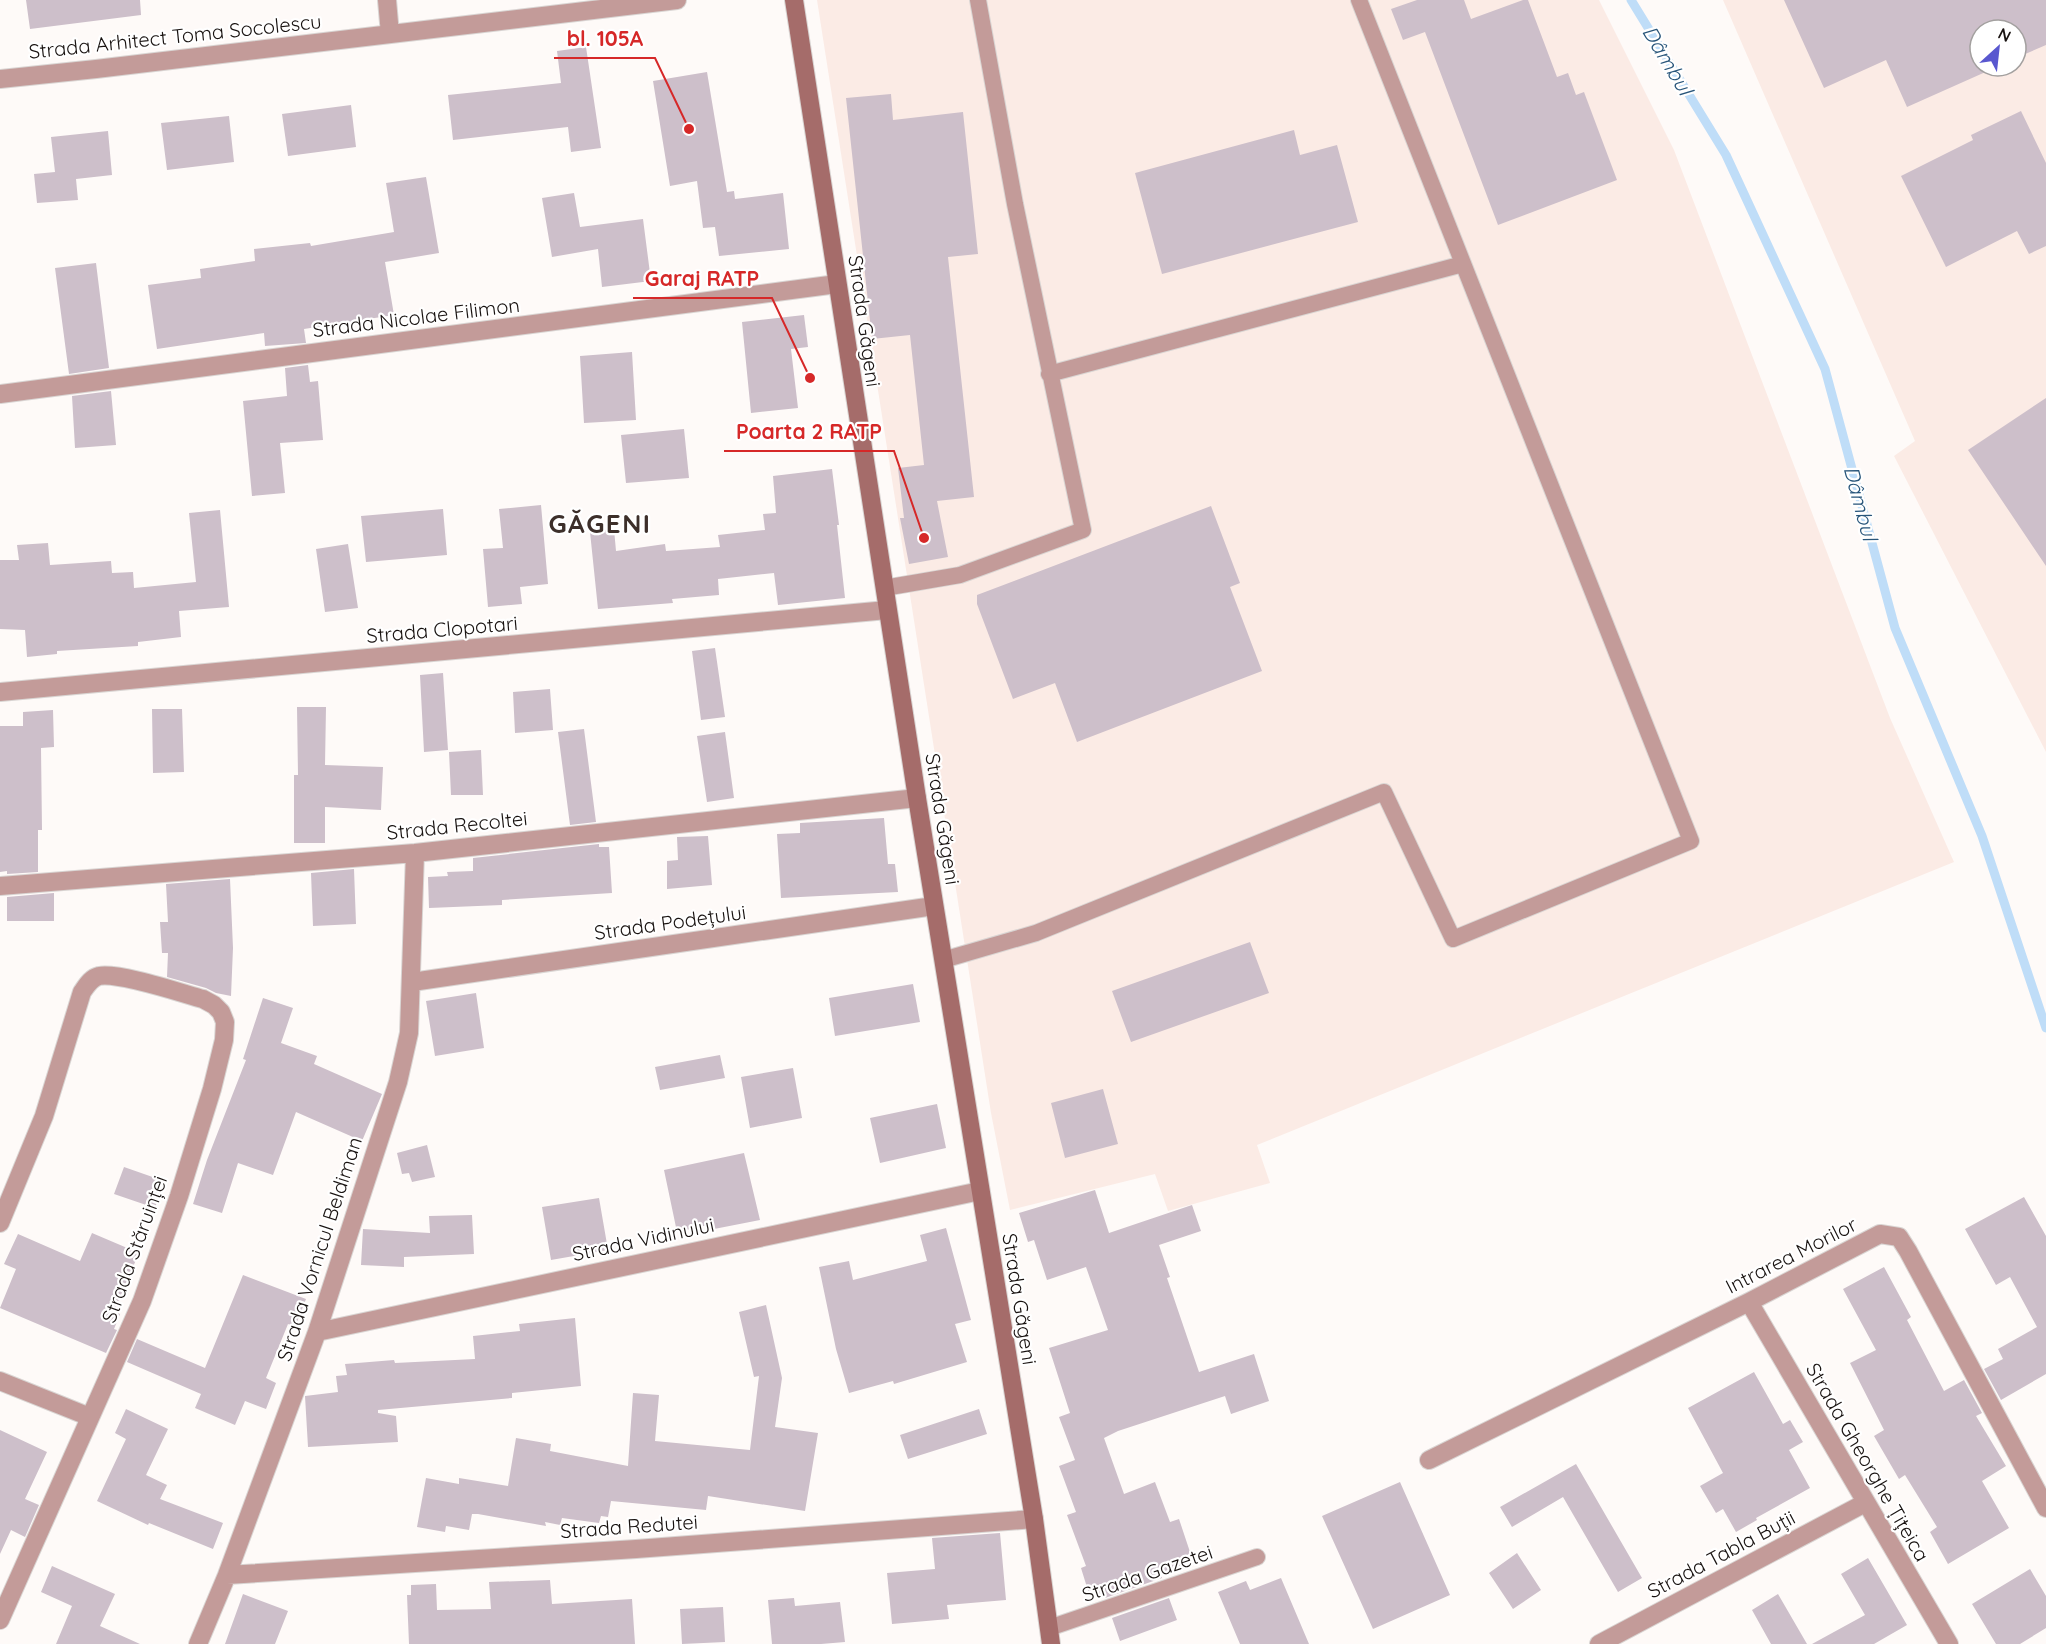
<svg xmlns="http://www.w3.org/2000/svg" width="2046" height="1644" font-family="Quicksand,sans-serif">
  <style>
    .built { fill: #fbebe5; fill-rule: evenodd }
    .lines { fill: none; stroke-linecap: round; stroke-linejoin: round }
    .stream { stroke: #bfddf8; stroke-width: 9 }
    .building { fill: #cdbfca }
    .lane-casing { stroke: #d9d5d3; stroke-width: 18 }
    .street-casing { stroke: #d9d5d3; stroke-width: 20 }
    .secondary-casing { stroke: #d9d5d3; stroke-width: 20 }
    .lane { stroke: #c39b99; stroke-width: 16 }
    .street { stroke: #c39b99; stroke-width: 18 }
    .secondary { stroke: #a56c6a; stroke-width: 18 }
    .labels { text-anchor: middle; dominant-baseline: central; stroke-width: 4.5; stroke-linejoin: round; paint-order: stroke }
    .street-label { font-size: 20px; fill: #181210; stroke: #fff }
    .water-label { font-size: 21px; font-style: italic; fill: #28557a; stroke: #fff }
    .district-label { font-size: 26px; font-weight: bold; letter-spacing: 1.5px; fill: #3d2f2a; stroke: #fff }
    .leader { fill: none; stroke: #d62828; stroke-width: 2 }
    .callout-dot { fill: #d62828; stroke: #fff; stroke-width: 2 }
    .callout-label { font-size: 21px; text-anchor: middle; font-weight: bold; fill: #d62828; stroke: #fff; stroke-width: 4.5; stroke-linejoin: round; paint-order: stroke }
  </style>
  <rect width="100%" height="100%" fill="#fefaf8"/>
  <!-- built -->
  <path class="built" d="M817,0H1599L1674,150L1890,718L1954,862L1257,1145L1270,1183L1168,1211L1155,1174L1010,1210L991,1113Z
    M1723,0H2046V752L1894,456L1915,441ZM1980,30H2016V66H1980Z"/>
  <g class="lines">
    <!-- stream -->
    <path class="stream" d="M1631,0L1726,155L1825,369L1895,628L1982,836L2046,1028"/>
  </g>
  <!-- building -->
  <path class="building" d="M26,0H140L141,15L30,29Z
    M1417,0H1464L1471,19L1523,0H1528L1557,77L1568,73L1576,95L1584,92L1617,180L1498,225L1425,32L1403,40L1391,9Z
    M1784,0H2046V45L2016,58V30H1980V66H1999L1907,107L1886,60L1824,88Z
    M586,47L601,148L571,152L568,127L453,140L448,95L561,83L557,51Z
    M707,72L727,192L734,191L735,199L783,193L789,249L719,256L715,227L703,228L697,181L670,186L653,81Z
    M891,94L893,120L963,112L978,254L948,257L974,497L937,501L948,557L909,564L900,518H904L898,468L924,465L910,335L872,339L846,98Z
    M351,105L356,147L288,156L282,114Z
    M2021,111L2046,163V246L2029,254L2017,231L1946,267L1901,176L1973,140L1971,135Z
    M229,116L234,162L167,170L161,123Z
    M1294,130L1300,155L1337,145L1358,222L1162,274L1135,173Z
    M108,131L112,175L76,179L78,200L37,203L34,174L55,172L51,137Z
    M426,177L439,253L385,262L394,315L304,329L306,343L265,346L264,333L157,349L148,285L201,278L200,269L255,261L254,249L310,243L311,246L394,232L386,183Z
    M574,193L580,227L643,219L651,281L602,287L598,249L552,257L542,198Z
    M96,263L109,368L69,374L55,268Z
    M804,315L808,347L791,349L798,408L751,413L742,322Z
    M632,352L636,420L584,423L580,356Z
    M308,365L310,382L318,381L323,440L280,443L285,493L252,496L243,401L287,396L285,368Z
    M111,391L116,445L75,448L72,396Z
    M2046,398V566L1968,450Z
    M684,429L689,478L626,483L621,435Z
    M832,469L839,525H837L845,598L778,605L774,573L718,579L719,595L672,599L673,603L598,609L590,532L614,529L616,551L665,544L666,551L720,547L718,535L765,530L763,514L776,513L773,476Z
    M541,505L548,584L520,587L522,604L488,607L483,549L503,548L499,509Z
    M1211,506L1240,583L1230,587L1262,671L1077,742L1055,683L1013,699L977,604V595Z
    M443,509L447,555L366,562L361,516Z
    M220,510L229,607L179,611L181,637L138,642V646L57,651V654L27,657L25,630L0,629V560H19L17,545L48,543L50,565L111,561L112,573L133,572L134,588L196,582L189,513Z
    M348,544L358,608L325,612L316,549Z
    M715,648L725,717L701,720L692,651Z
    M443,673L448,750L424,752L420,675Z
    M550,689L553,730L515,733L513,692Z
    M297,707H326L325,765L383,767L381,810L325,807V843H294V775H298Z
    M152,709H182L184,772L153,773Z
    M53,710L54,747L41,748L42,830H38V872L7,874V871L0,872V726H23V712Z
    M584,729L596,822L570,825L558,732Z
    M725,732L734,798L707,802L697,736Z
    M481,750L483,795H451L449,752Z
    M884,818L888,864H895L898,892L781,898L777,834L800,833V823Z
    M708,836L712,885L667,889V861L678,860L677,837Z
    M599,844V847H609L612,893L502,900V905L429,908L428,877L448,876L447,872L473,871V858Z
    M354,869L356,924L313,926L311,873Z
    M230,879L233,948L231,996L216,993L206,988L167,977L168,953H162L160,922H168L166,884Z
    M54,893V921H7V897Z
    M1250,942L1269,993L1131,1042L1112,991Z
    M913,984L920,1022L835,1036L829,998Z
    M476,993L484,1048L435,1056L426,1001Z
    M263,998L293,1008L281,1043L317,1056L314,1064L382,1094L362,1141L296,1112L273,1175L238,1163L222,1213L193,1204L207,1160L246,1060L243,1059Z
    M720,1055L725,1078L660,1090L655,1067Z
    M793,1068L802,1118L750,1128L741,1077Z
    M1103,1089L1118,1144L1065,1158L1051,1103Z
    M937,1104L946,1148L880,1163L870,1118Z
    M427,1145L435,1177L412,1182L409,1173L402,1174L397,1153Z
    M744,1153L760,1220L709,1230L708,1225L677,1232L664,1170Z
    M124,1167L164,1181L155,1208L114,1194Z
    M1095,1190L1109,1233L1192,1205L1201,1231L1159,1245L1170,1277L1167,1278L1199,1372L1254,1354L1269,1401L1231,1414L1225,1396L1118,1431L1104,1438L1124,1494L1155,1482L1170,1522L1179,1519L1193,1561L1160,1573L1162,1578L1105,1598L1104,1593L1090,1597L1081,1568L1086,1566L1067,1515L1076,1512L1059,1466L1075,1460L1059,1417L1070,1413L1049,1348L1108,1330L1086,1267L1047,1280L1034,1240L1028,1242L1019,1213Z
    M2024,1197L2046,1236V1374L2001,1400L1984,1369L2003,1359L1998,1349L2037,1327L2010,1277L1996,1285L1965,1229Z
    M599,1198L608,1250L551,1260L542,1207Z
    M472,1215L474,1254L404,1257V1267L361,1265L363,1229L430,1233L429,1216Z
    M946,1228L971,1320L955,1324L967,1362L894,1384L893,1381L849,1393L836,1349L819,1267L849,1261L853,1280L927,1261L920,1235Z
    M92,1233L139,1253L114,1311L120,1314L114,1329L117,1330L106,1353L0,1308L16,1269L4,1264L18,1234L80,1261Z
    M1884,1267L1911,1317L1907,1320L1944,1391L1964,1380L1982,1413L1976,1416L2006,1466L1982,1481L2009,1528L1948,1564L1930,1532L1937,1527L1905,1475L1899,1479L1874,1436L1884,1430L1850,1363L1876,1350L1843,1289Z
    M243,1275L306,1299L295,1327L288,1324L266,1378L276,1383L266,1409L245,1401L235,1425L195,1408L201,1394L127,1362L137,1339L205,1368Z
    M766,1305L782,1378L775,1427L818,1433L805,1511L708,1496L706,1510L611,1501L608,1517L601,1516L599,1523L562,1518L560,1525L545,1522L546,1526L478,1514H472L469,1530L446,1526L445,1532L417,1527L426,1478L459,1484V1478L508,1486L516,1438L551,1444L550,1451L628,1466L633,1393L659,1395L655,1441L750,1450L759,1376L754,1377L739,1312Z
    M575,1318L581,1386L512,1393V1398L378,1410V1413L396,1416L398,1442L308,1447L305,1396L338,1392L336,1376L347,1375L345,1364L394,1360L395,1363L475,1359L473,1336L520,1331L519,1324Z
    M1754,1372L1783,1424L1790,1420L1803,1442L1789,1450L1810,1488L1756,1518L1757,1520L1736,1532L1723,1509L1716,1513L1700,1486L1723,1473L1688,1408Z
    M126,1409L168,1429L146,1475L167,1485L160,1499L223,1523L213,1549L149,1523L148,1525L97,1501L126,1439L115,1433Z
    M979,1409L987,1434L908,1459L900,1435Z
    M0,1430L47,1452L25,1499L39,1505L25,1537L11,1530L0,1554Z
    M1576,1464L1642,1578L1618,1592L1563,1497L1512,1527L1500,1507Z
    M1400,1482L1450,1595L1373,1629L1322,1516Z
    M1000,1533L1006,1600L947,1605L949,1619L892,1624L887,1573L935,1569L932,1538Z
    M1517,1553L1541,1590L1513,1609L1489,1573Z
    M1868,1558L1907,1625L1874,1644H1812L1865,1615L1841,1574Z
    M52,1566L115,1594L100,1626L140,1644H56L72,1606L41,1592Z
    M2030,1569L2046,1596V1628L2020,1644H1996L1972,1604Z
    M1281,1578L1309,1644H1240L1218,1592L1246,1581L1250,1590Z
    M550,1580L552,1604L632,1599L635,1644H409L407,1595H411V1585L436,1584L437,1610L491,1609L489,1582Z
    M243,1594L288,1611L275,1644H225Z
    M1778,1594L1807,1644H1771L1752,1610Z
    M794,1598L795,1606L840,1602L845,1642L821,1644H772L768,1600Z
    M1169,1598L1177,1620L1120,1641L1112,1618Z
    M723,1607L725,1642L682,1644L680,1609Z"/>
  <g class="lines">
    <!-- lane casing -->
    <g class="lane-casing">
      <path id="lane" d="M1049,374L1463,264
        M884,588L960,575L1083,530L1015,204L978,0
        M943,960L1036,933L1384,792L1453,939L1691,841L1359,0
        M1049,1628L1257,1557"/>
    </g>
    <!-- street casing -->
    <g class="street-casing">
      <path id="street" d="M387,0L390,34
        M0,79L96,69L677,0
        M0,394L837,284
        M0,692L887,610
        M0,886L415,853L917,798
        M412,982L934,906
        M0,1223L44,1116L82,992C87,985 91,978 99,976C119,972 181,993 203,999L214,1005L221,1012L225,1022L224,1040L212,1089L179,1196L142,1301L0,1620
        M1749,1302L1949,1644
        M317,1332L980,1191
        M0,1381L90,1417
        M1429,1460L1749,1302L1880,1234L1899,1237L1908,1251L2046,1508
        M227,1575L636,1549L1034,1519
        M198,1644L227,1575L317,1332L398,1082L409,1033L415,853
        M1599,1644L1865,1503"/>
    </g>
    <!-- secondary casing -->
    <g class="secondary-casing">
      <path id="secondary" d="M794,0L917,798L1034,1519L1051,1644"/>
    </g>
    <!-- lane -->
    <use href="#lane" class="lane"/>
    <!-- street -->
    <use href="#street" class="street"/>
    <!-- secondary -->
    <use href="#secondary" class="secondary"/>
  </g>
  <g class="labels">
    <!-- street labels -->
    <g class="street-label">
      <text transform="translate(175 36) rotate(-6)">Strada Arhitect Toma Socolescu</text>
      <text transform="translate(416 317) rotate(-7)">Strada Nicolae Filimon</text>
      <text transform="translate(865 321) rotate(82)">Strada Găgeni</text>
      <text transform="translate(442 629) rotate(-5)">Strada Clopotari</text>
      <text transform="translate(943 819) rotate(81)">Strada Găgeni</text>
      <text transform="translate(457 825) rotate(-6)">Strada Recoltei</text>
      <text transform="translate(670 922) rotate(-8)">Strada Podețului</text>
      <text transform="translate(643 1239) rotate(-12)">Strada Vidinului</text>
      <text transform="translate(134 1249) rotate(-70)">Strada Stăruinței</text>
      <text transform="translate(319 1249) rotate(-72)">Strada Vornicul Beldiman</text>
      <text transform="translate(1791 1255) rotate(-27)">Intrarea Morilor</text>
      <text transform="translate(1020 1299) rotate(81)">Strada Găgeni</text>
      <text transform="translate(1868 1462) rotate(60)">Strada Gheorghe Țițeica</text>
      <text transform="translate(629 1526) rotate(-4)">Strada Redutei</text>
      <text transform="translate(1721 1554) rotate(-28)">Strada Tabla Buții</text>
      <text transform="translate(1147 1573) rotate(-19)">Strada Gazetei</text>
    </g>
    <!-- water labels -->
    <g class="water-label">
      <text transform="translate(1668 60) rotate(59)">Dâmbul</text>
      <text transform="translate(1861 503) rotate(75)">Dâmbul</text>
    </g>
    <!-- district labels -->
    <g class="district-label">
      <text x="600" y="523">GĂGENI</text>
    </g>
  </g>
  <!-- callouts -->
  <path class="leader" d="M689 129L655 58H554M810 378L772 298H633M924 538L894 451H724"/>
  <g class="callout-dot">
    <circle cx="689" cy="129" r="6"/>
    <circle cx="810" cy="378" r="6"/>
    <circle cx="924" cy="538" r="6"/>
  </g>
  <g class="callout-label">
    <text x="605" y="46">bl. 105A</text>
    <text x="702" y="286">Garaj RATP</text>
    <text x="809" y="439">Poarta 2 RATP</text>
  </g>
  <!-- north arrow -->
  <g transform="translate(1998 48) rotate(27)"><circle r="28" fill="#ffffff" stroke="#a3a09f" stroke-width="1.5"/>
  <path d="M0-4.5L10 22L0 15L-10 22Z" fill="#5957cf"/>
  <text y="-9" font-size="16" font-weight="bold" text-anchor="middle" fill="#181210">N</text>
  </g>
</svg>
